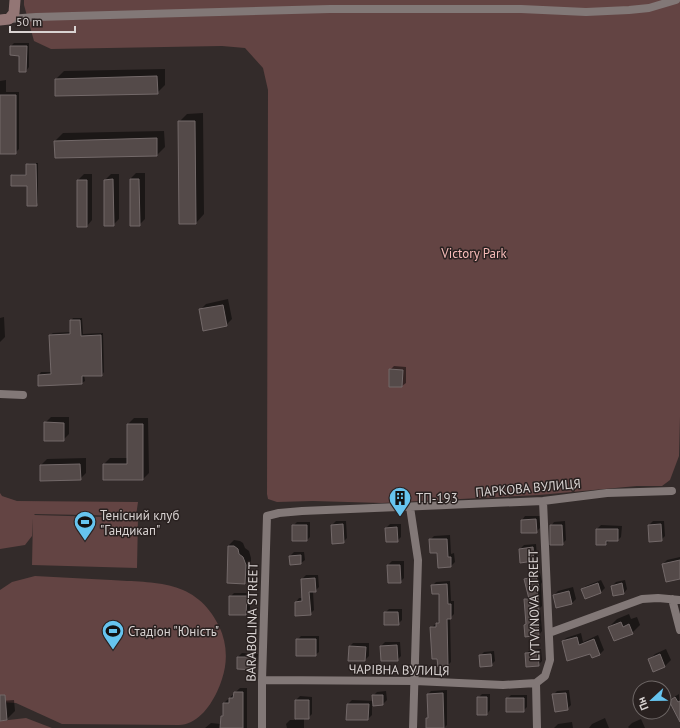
<svg xmlns="http://www.w3.org/2000/svg" width="680" height="728" font-family="'PT Sans',sans-serif">
  <style>
    .green { fill: #634443 }
    .shadow { fill: #0007 }
    .building { fill: #544a49; stroke: #736969 }
    .lines { fill: none; stroke-linecap: round; stroke-linejoin: round }
    .street { stroke: #827877; stroke-width: 8 }
    .secondary { stroke: #937675; stroke-width: 11 }
    .labels { text-anchor: middle; dominant-baseline: central; stroke-width: 3; stroke-linejoin: round; paint-order: stroke }
    .park-label { font-size: 13px; fill: #f6bbb8; stroke: #292120 }
    .street-label { font-size: 13px; fill: #d9d3d2; stroke: #292120 }
    .poi-label { font-size: 13px; fill: #d9d3d2; stroke: #292120; text-anchor: start }
  </style>
  <rect width="100%" height="100%" fill="#332b2a"/>
  <!-- green -->
  <path class="green" d="M24,0H680V417L679,456L670,480L662,486H637L539,495L382,503L313,501L277,502L268,499L267,494L268,90L263,68L245,48L222,46L51,49L34,41L24,5Z
    M0,493L2,496L17,501L138,502L136,516L35,514L34,515L138,518L137,568L32,565L33,518L32,536L25,545L0,549Z
    M35,576C60,577 85,579 111,580C155,583 196,579 219,626C227,643 228,661 222,679C217,695 206,715 191,722C187,724 183,725 179,725L62,724L16,703L0,702V590L12,582Z
    M26,718L52,728H0V721Z"/>
  <!-- shadow -->
  <path class="shadow" d="M14,43H29V67L26,71H20V55L11,46Z
    M165,69V85L157,93L56,79L64,71Z
    M6,80V92H19V149L15,153H0V81Z
    M203,113L204,214L196,223L179,122L187,114Z
    M164,131L165,147L157,155L55,141L63,133Z
    M29,163H38V203L36,205L28,185L12,175L13,174H27V165Z
    M136,173H145V219L139,225L130,179Z
    M84,174H92V220L87,226L78,180Z
    M111,174H119V219L113,225H105V180Z
    M228,299L232,319L226,325L200,310L206,304Z
    M4,317L5,337L0,342V318Z
    M73,318H82L83,334L103,333L104,372L102,375H84L85,381L82,383L39,385V375L41,372H52L50,335L53,333L71,332V321Z
    M394,366L406,367V383L402,386L390,370Z
    M51,417H69V434L63,440L45,423Z
    M134,418H148L149,473L143,479H104V464L110,458H128V424Z
    M86,458V473L80,479L41,465L47,459Z
    M525,516H540V528L536,532L522,520Z
    M336,521H346L347,538L343,542L332,525Z
    M565,521L566,540L562,544L551,526L554,522Z
    M653,521H664L665,536L661,540L649,525Z
    M297,522H310V537L307,540L293,526Z
    M390,524H401V537L397,541L386,528Z
    M601,525L622,526L621,537L618,540H610L606,544H597V529Z
    M450,535L451,554L454,553L455,562L451,566L439,567L437,552L430,540L434,536Z
    M234,540L240,541L243,543L245,548L249,551L251,558V577L245,583L228,546Z
    M536,544L537,557L534,561L520,549L524,545Z
    M294,552H304L305,560L301,563L290,556Z
    M680,557V577L663,564L667,560Z
    M392,561H404V578L400,582L388,565Z
    M540,573L542,582L541,584L542,606L540,608L542,631L539,635L525,625L527,623L525,600L529,596L525,579L529,575Z
    M306,575H318L319,587L315,591H313L314,610L310,614L296,602L299,598H303L302,579Z
    M601,580L605,588L601,592L586,598L582,589L586,586Z
    M625,580L627,589L624,593L612,586L616,582Z
    M450,581L451,601H454V614L450,618L451,662L448,665L431,628L440,620L441,593L432,586L436,582Z
    M573,587L576,599L572,603L554,595L558,591Z
    M234,593H250V610L246,614H230V597Z
    M389,609H402V620L398,624L385,613Z
    M629,614L631,619L637,617L640,625L632,633L609,627L617,619Z
    M581,633L583,642L598,635L604,650L600,654L593,657L591,652L563,641L566,638Z
    M301,636H319V652L315,655L297,640Z
    M385,642H400L401,656L397,660L381,646Z
    M353,643H369V656L365,660L350,646Z
    M541,649L542,661L538,665L526,653L530,650Z
    M666,649L671,660L665,666L653,671L649,660L655,654Z
    M494,651L495,661L491,665L480,656L484,652Z
    M242,653L258,654L257,665L254,669L238,657Z
    M240,688H247V728H205L211,723L221,724L222,717L224,714V703Z
    M447,690V725L444,728H427V718L429,717L428,694L431,691Z
    M569,690L571,705L567,709L553,695L557,691Z
    M386,691L387,700L383,704L372,705V715L368,719L348,704L352,700L374,701L373,696L377,692Z
    M482,694H490V710L487,714L478,698Z
    M679,694L680,716L673,706L664,710V703Z
    M511,695H527V707L523,711L507,699Z
    M300,696L312,697V714L308,718H304V728H287L286,724L290,720H296V700Z
    M14,700L15,711L7,719L0,720V701Z
    M649,712H660L651,716Z
    M605,718L609,728H589L592,724Z
    M641,719L645,728H629L628,727L632,723Z
    M572,722L573,728H554L558,724Z"/>
  <!-- building -->
  <path class="building" d="M10,46H27L26,72H19V56L10,55Z
    M157,76L158,94L55,96V79Z
    M0,95H16V154H0Z
    M178,121H195L196,224H179Z
    M157,138V156L55,158L54,141Z
    M26,164H36L37,206H27V186H11V175H26Z
    M113,179L114,226H104V180Z
    M130,179H139L140,226H130Z
    M77,180H87V227H77Z
    M223,305L227,326L203,331L199,309Z
    M70,320H80L81,336L101,335L102,376H82V384L38,386V375L51,374L49,335L70,334Z
    M389,369L403,370L402,387H389Z
    M44,422L64,423V441H44Z
    M127,424H143V480H103V464H127Z
    M80,464L81,480L40,481V465Z
    M536,519L537,533H521V520Z
    M343,524L344,543L332,544L331,525Z
    M661,524L662,541L649,542L648,525Z
    M292,525H307V541H292Z
    M550,525H562L563,545H550Z
    M397,527L398,542H386L385,528Z
    M596,529H618V541H606V545H596Z
    M429,539H447L448,557H451V567L438,568L437,553H430Z
    M228,546H234L238,549L239,554L243,557L246,565L245,584L227,583Z
    M533,547L534,561L520,563L519,549Z
    M301,555V564L290,565L289,556Z
    M680,560V579L666,582L662,564Z
    M387,565H400L401,583H388Z
    M536,576L539,587H537L539,610L537,611L539,635L525,637L524,625L526,624L524,599H529L524,579Z
    M315,578L316,592H309L311,615L295,616V602L302,601L301,579Z
    M598,583L601,593L585,599L581,589Z
    M622,583L624,594L613,596L611,586Z
    M447,584L448,604H451V619H447L448,666L438,667L437,659H432L430,627H436V623H439V594H432L431,585Z
    M569,591L572,604L556,608L553,595Z
    M229,596H247L246,615H229Z
    M384,612H398L399,625H384Z
    M621,622L623,627L629,624L633,634L614,641L608,627Z
    M577,637L579,645L594,639L600,655L592,658L590,654L567,661L562,641Z
    M296,639H316V656H296Z
    M397,645L398,661H381L380,646Z
    M349,646L366,647L365,661H348Z
    M538,652L539,666L526,667L525,653Z
    M491,654L492,666L480,667L479,655Z
    M660,654L665,667L653,672L648,659Z
    M237,657H254V670L237,669Z
    M234,692H243V728H220L221,716H223V703H229V698H233Z
    M443,693L444,728H426V718H428L427,694Z
    M566,693L568,710L555,712L552,694Z
    M0,695H5L7,720L0,721Z
    M372,695H383V705L373,706Z
    M477,697H487V715H477Z
    M675,697L678,702L680,701V722L669,701Z
    M506,698H524V712H506Z
    M295,700H309V719H295Z
    M347,704H369L368,720H346Z"/>
  <g class="lines">
    <!-- street -->
    <path class="street" d="M9,19L36,17L330,9H521L586,12L629,10L649,8L676,0
      M0,394L23,395
      M410,507L418,560L413,728
      M672,599L680,630
      M549,633L642,599L658,598L680,600
      M262,680L415,681L503,685L536,683
      M262,728V680L267,516L279,513L302,511L543,501L607,493L672,491
      M537,728L536,683L545,676L550,660L543,501"/>
    <!-- secondary -->
    <path class="secondary" d="M0,20L9,19L14,13L15,0"/>
  </g>
  <!-- icons -->
  <defs>
    <g id="building-pin" transform="scale(1.15)"><path d="M0 17L-7.5 6A9.5 9.5 0 1 1 7.5 6Z" fill="#66c4ef" stroke="#292120"/><path d="M-4-6H4V6H1V3H-1V6H-4ZM-2.5-4.3h1.7v1.8h-1.7ZM.8-4.3h1.7v1.8H.8ZM-2.5-1h1.7V.8h-1.7ZM.8-1h1.7V.8H.8Z" fill="#111"/></g>
    <g id="stadium-pin" transform="scale(1.15)"><path d="M0 17L-7.5 6A9.5 9.5 0 1 1 7.5 6Z" fill="#66c4ef" stroke="#292120"/><path d="M0-5a6.5 5 0 1 0 0 10a6.5 5 0 1 0 0-10ZM-3.5-1.8h7v3.6h-7Z" fill="#111"/></g>
  </defs>
  <g fill-rule="evenodd">
    <use href="#building-pin" x="400" y="498"/>
    <use href="#stadium-pin" x="85" y="522"/>
    <use href="#stadium-pin" x="113" y="631"/>
  </g>
  <g class="labels">
    <!-- park labels -->
    <g class="park-label">
      <text x="474" y="253">Victory Park</text>
    </g>
    <!-- street labels -->
    <g class="street-label">
      <text transform="translate(528 488) rotate(-5)">ПАРКОВА ВУЛИЦЯ</text>
      <text transform="translate(534 605) rotate(-91)">LYTVYNOVA STREET</text>
      <text transform="translate(252 622) rotate(-89)">BARABOLINA STREET</text>
      <text transform="translate(399 670) rotate(1)">ЧАРІВНА ВУЛИЦЯ</text>
    </g>
    <!-- poi labels -->
    <g class="poi-label">
      <text x="416" y="498">ТП-193</text>
      <text x="100" y="515">Тенісний клуб<tspan x="100" dy="15">"Гандикап"</tspan></text>
      <text x="128" y="631">Стадіон "Юність"</text>
    </g>
  </g>
  <!-- north arrow -->
  <g transform="translate(652 700) rotate(248)"><circle r="19" fill="#292120" stroke="#6f6867"/>
  <path d="M0-3L7 15L0 10L-7 15Z" fill="#66c4ef"/>
  <text y="-6" font-size="11" font-weight="bold" text-anchor="middle" fill="#d9d3d2">Пн</text>
  </g>
  <!-- scale -->
  <path d="M10 26v6h65v-6" fill="none" stroke="#d9d3d2" stroke-width="2"/>
  <text x="16" y="26" font-size="12" fill="#d9d3d2" stroke="#292120" stroke-width="3" paint-order="stroke">50 m</text>
</svg>
